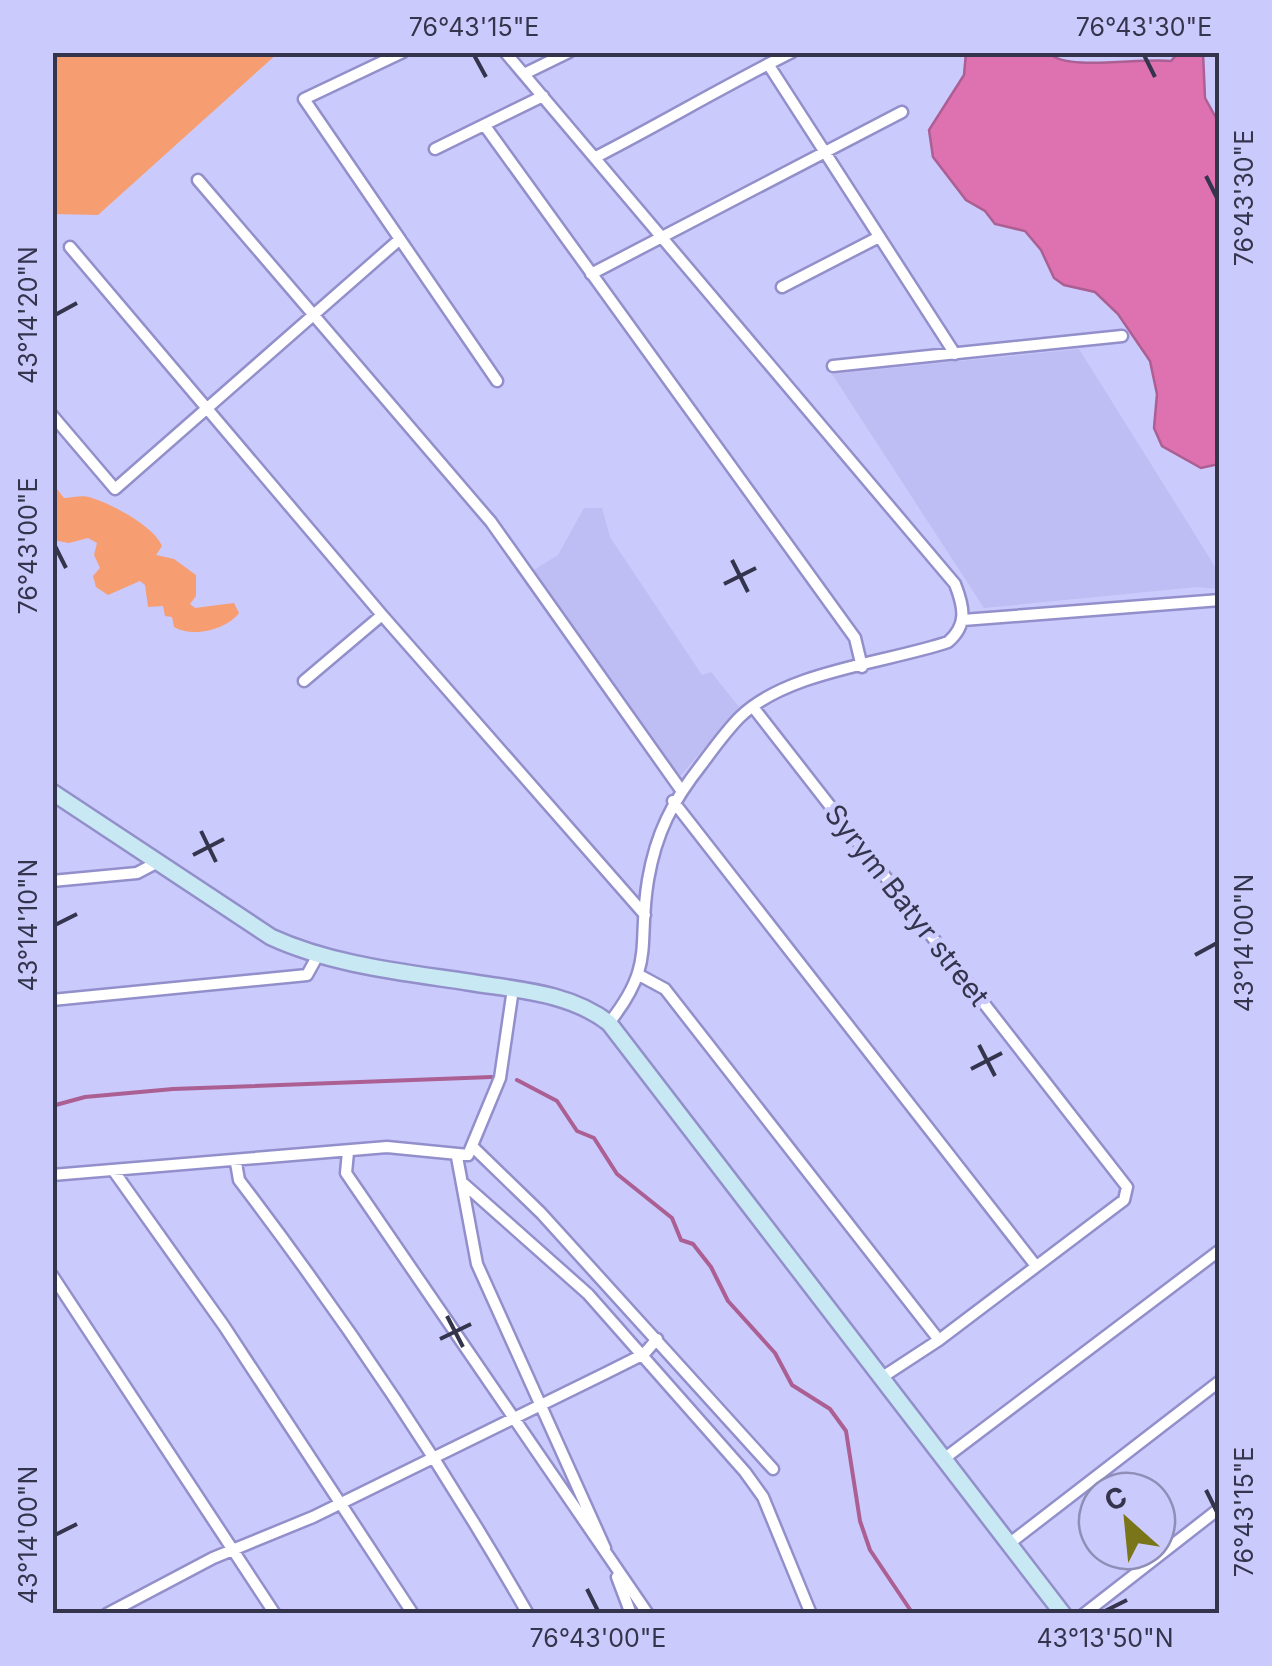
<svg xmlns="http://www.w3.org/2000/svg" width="1272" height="1666" font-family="Inter,sans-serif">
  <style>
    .built { fill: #bebdf4 }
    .green { fill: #f69d72 }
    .water { fill: #de72b1; stroke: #ab5f93; stroke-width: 2.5 }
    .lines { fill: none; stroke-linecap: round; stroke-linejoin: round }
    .stream { stroke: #ab5f93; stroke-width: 4 }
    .minor-casing { stroke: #928fcb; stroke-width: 15 }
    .secondary-casing { stroke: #928fcb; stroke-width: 20 }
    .minor { stroke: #fff; stroke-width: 10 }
    .secondary { stroke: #c8e8f3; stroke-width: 15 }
    .ticks { fill: none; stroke: #35344d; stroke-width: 4 }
    .labels { text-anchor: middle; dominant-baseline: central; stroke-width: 10; stroke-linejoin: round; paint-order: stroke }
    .street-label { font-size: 28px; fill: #35344d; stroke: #cbcafc }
    .neatline { fill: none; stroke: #35344d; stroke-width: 4 }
    .ticks-label { font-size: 25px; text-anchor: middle; fill: #35344d }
  </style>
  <rect width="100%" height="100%" fill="#cbcafc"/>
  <!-- built -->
  <path class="built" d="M1079,349L1219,573V589L1197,587L984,608L832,374Z
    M584,508H602L610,537L702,675L711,672L739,707L678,779L534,570L558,555Z"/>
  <!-- green -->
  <path class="green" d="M53,52H278V53L98,215L53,214Z
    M53,484L64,498C71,498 82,495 89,497C110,503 154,526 162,546L156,555L174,559L196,575V596L190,604L195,608L234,603L239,613C226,630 192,638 174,627L172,617L165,616L163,606L148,607L145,585L140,581L108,595L96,587L93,576L100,568L94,555L97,543L88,538L69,543L53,540Z"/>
  <!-- water -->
  <path class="water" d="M966,53H1049C1067,72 1141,57 1171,61L1178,53H1203L1205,98L1220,125L1219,464L1201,468L1162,446L1154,428L1157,394L1150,361L1118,314L1095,292L1064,285L1054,278L1041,250L1025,231L995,224L985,211L966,200L933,157L929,130L964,75Z"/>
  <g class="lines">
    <!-- stream -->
    <path class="stream" d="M517,1080L557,1101L577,1131L594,1138L617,1174L672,1218L681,1240L693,1244L711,1267L728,1301L775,1353L792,1385L830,1409L846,1431L860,1521L870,1550L913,1614
      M52,1106L85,1097L173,1089L492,1077"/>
    <!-- minor casing -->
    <g class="minor-casing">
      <path id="minor" d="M403,52L304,99L497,381
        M505,52L955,584C964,607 968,625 948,642C886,663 787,671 740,717C726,731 714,748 702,764C672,802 656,833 648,880C637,946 656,964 609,1023
        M768,64L955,354
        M524,74L569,52
        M485,126L855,638L862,667
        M435,149L543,96
        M596,157C662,123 724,86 792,52
        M198,180L491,522L681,790
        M70,247L382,615L645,915
        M591,274L902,112
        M782,287L879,237
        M833,366L1122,336
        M52,415L115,489L400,239
        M963,620L1220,600
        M304,681L382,615
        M753,707L1127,1187L1124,1200L939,1340L884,1376
        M673,801L1036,1266
        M52,881L137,873L158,862
        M641,976L665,989L939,1340
        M52,1000L307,975L318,955
        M474,1148L541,1213L773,1469
        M348,1152L346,1173L648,1614
        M457,1157L477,1264L605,1548
        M236,1163L239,1180C344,1318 441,1462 528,1614
        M113,1170L224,1326L413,1614
        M52,1175L387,1147L468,1155L500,1078L513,989
        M464,1184L588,1294L745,1472L763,1497L811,1614
        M52,1275L275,1614
        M945,1458L1220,1250
        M1010,1543L1220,1381
        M617,1577L631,1614
        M107,1614L213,1558L313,1517L606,1373L644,1354L657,1339
        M1084,1614L1220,1508"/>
    </g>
    <!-- secondary casing -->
    <g class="secondary-casing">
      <path id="secondary" d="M52,792L271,937C332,965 402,972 468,982C516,990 569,992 609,1023L1063,1614"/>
    </g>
    <!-- minor -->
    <use href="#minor" class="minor"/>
    <!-- secondary -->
    <use href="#secondary" class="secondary"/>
  </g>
  <!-- ticks -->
  <path class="ticks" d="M474,55L486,77M1144,55L1155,77M1206,176L1217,198M55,315L77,303M55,546L66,568M732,560L748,592M724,584L756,568M201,831L216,862M193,855L224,839M55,925L77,914M1195,955L1217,943M979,1045L995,1076M971,1069L1002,1053M447,1316L463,1347M440,1339L471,1324M1206,1490L1217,1512M55,1535L77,1524M587,1589L598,1611M1105,1611L1127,1600"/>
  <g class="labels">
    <!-- street labels -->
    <g class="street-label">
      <text transform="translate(907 905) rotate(52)">Syrym Batyr street</text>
    </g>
  </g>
  <!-- border -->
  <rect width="1272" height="1666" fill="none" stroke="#cbcafc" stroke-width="110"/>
  <!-- north arrow -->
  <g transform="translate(1127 1521) rotate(333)"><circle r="48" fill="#cbcafc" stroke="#8f8eb6" stroke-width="2.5"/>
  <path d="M0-8L18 38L0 25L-18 38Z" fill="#7b7519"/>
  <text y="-15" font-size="28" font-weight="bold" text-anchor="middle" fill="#35344d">С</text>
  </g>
  <rect x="55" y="55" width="1162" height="1556" class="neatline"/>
  <g class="ticks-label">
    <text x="474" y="36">76°43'15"E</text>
    <text x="1144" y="36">76°43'30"E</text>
    <text transform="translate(1244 198) rotate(-90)" y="9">76°43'30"E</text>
    <text transform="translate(28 315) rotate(-90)" y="9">43°14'20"N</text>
    <text transform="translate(28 546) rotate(-90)" y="9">76°43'00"E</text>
    <text transform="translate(28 925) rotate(-90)" y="9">43°14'10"N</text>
    <text transform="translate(1244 943) rotate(-90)" y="9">43°14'00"N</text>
    <text transform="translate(1244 1512) rotate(-90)" y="9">76°43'15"E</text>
    <text transform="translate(28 1535) rotate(-90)" y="9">43°14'00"N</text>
    <text x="598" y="1647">76°43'00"E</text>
    <text x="1105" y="1647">43°13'50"N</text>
  </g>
</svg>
